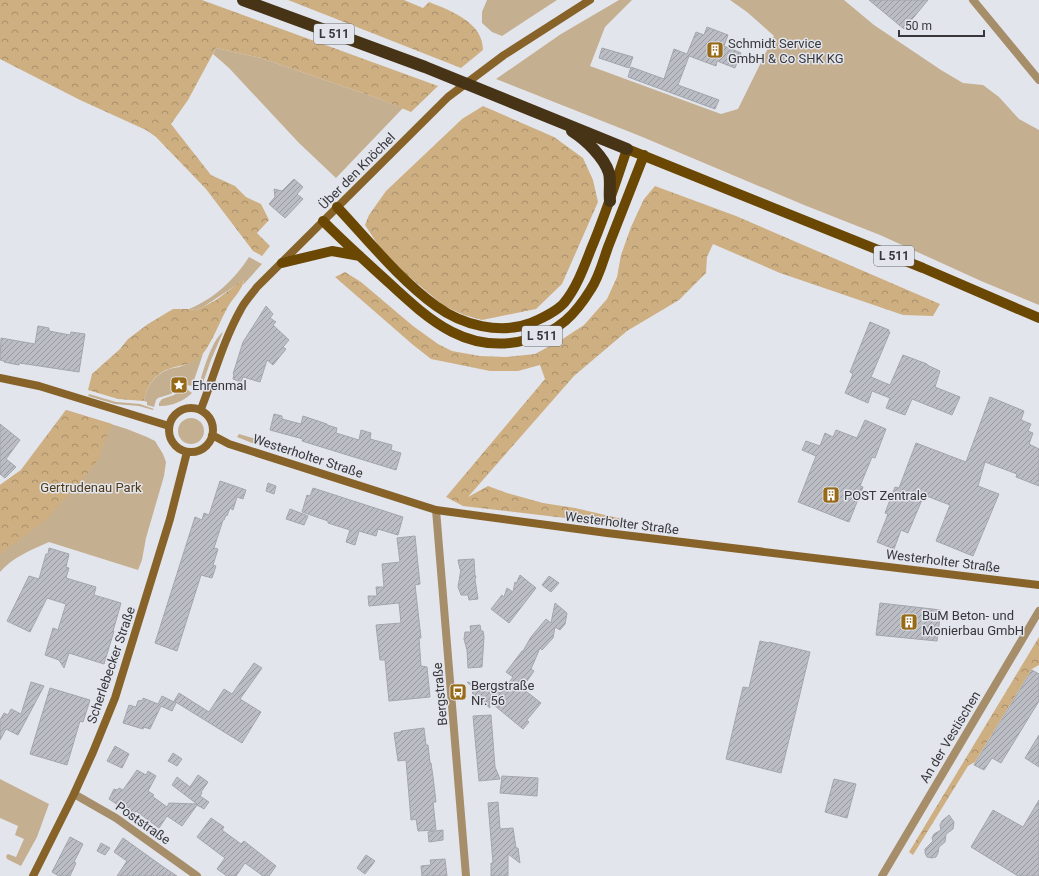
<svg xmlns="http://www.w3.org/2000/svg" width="1039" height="876" font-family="Roboto,sans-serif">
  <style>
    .green { fill: #c5af91 }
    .forest { fill: url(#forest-crowns) }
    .building { fill: url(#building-hatch); stroke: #a4a6ad }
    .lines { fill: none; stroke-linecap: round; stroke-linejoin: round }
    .street { stroke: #a78e6a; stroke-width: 8 }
    .secondary { stroke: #876329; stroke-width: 8 }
    .primary { stroke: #6a4702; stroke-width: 10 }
    .highway { stroke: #473416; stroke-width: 12 }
    .labels { text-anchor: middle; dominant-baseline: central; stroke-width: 3; stroke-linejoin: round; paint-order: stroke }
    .shield { fill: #e3e5ed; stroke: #6b6b70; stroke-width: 1 }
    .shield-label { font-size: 12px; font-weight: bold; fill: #37373b }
    .poi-label { font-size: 13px; fill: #37373b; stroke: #e3e5ed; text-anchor: start }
    .street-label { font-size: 13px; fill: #37373b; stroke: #e3e5ed }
    .park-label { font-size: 13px; fill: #503a16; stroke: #e3e5ed }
  </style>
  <defs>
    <pattern id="forest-crowns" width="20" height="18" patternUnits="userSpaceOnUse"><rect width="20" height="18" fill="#ceaf82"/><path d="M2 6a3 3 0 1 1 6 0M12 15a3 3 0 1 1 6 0" fill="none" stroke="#a88f6c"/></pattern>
    <pattern id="building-hatch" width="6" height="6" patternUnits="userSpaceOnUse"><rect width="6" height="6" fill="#bbbdc5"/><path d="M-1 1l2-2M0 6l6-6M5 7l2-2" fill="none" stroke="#999aa1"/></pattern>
  </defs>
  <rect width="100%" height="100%" fill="#e3e5ed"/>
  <!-- green -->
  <path class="green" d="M487,0H557L502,36L492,32L482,23V12Z
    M619,0H632L605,27L590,66L721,114L738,109L774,36L747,12L730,0H844L874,25L941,70L963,83L983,85L999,97L1019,119L1039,130V305L981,281L880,235L804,205L640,136L496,79L561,34Z
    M216,48L261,58L380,99L403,108L336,178L299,143L229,68L213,54Z
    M249,257L262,264L243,285L244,280L203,307L196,310L189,309C214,299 235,279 249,257Z
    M223,332L211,360L200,391L197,390C203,374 210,342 223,332Z
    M203,354L192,386L183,384L171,394L158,398L156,400L154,407L147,405V402L144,401C146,388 154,375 167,370C170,368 175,368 179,367C188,364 196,360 203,354Z
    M184,387L192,393C184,401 170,407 159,406V403L162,399L174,395Z
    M89,394L116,402L140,404L154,409L153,410L139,406L115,404L88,396Z
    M66,410L127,429L147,437L155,441L163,454L166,462L164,476L146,538L142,560L138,570L49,542C31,550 13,557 0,572V485L21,470Z
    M178 431a13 13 0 1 1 26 0a13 13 0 1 1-26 0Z
    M239,434L259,440L257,445L237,437Z
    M0,779L49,804L37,837L21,866L7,859L6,856L8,854L16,857L24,839L15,835L18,826L0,818Z"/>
  <!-- forest -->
  <path class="forest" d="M0,0H202L438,86L411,112L380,99L261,58L216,48L188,100L171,124L211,175L235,186L246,197L261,204L269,220L257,233L270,246L262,256L253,251L206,189L156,137L146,130L80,100L0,59Z
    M288,0H404L423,8L429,2C451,11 483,22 483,50L461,68Z
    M483,106L554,137L583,158L593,180L598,202L562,284L536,309L482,320L464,315L444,306L406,274L380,248L365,225L369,215L386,191L462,119Z
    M655,186L736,216L940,304L933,316L903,315L780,273L713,244L707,257L706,273L679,300L627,331L574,376L468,497L488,486L507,493L543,503L575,508L631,521L633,526L463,506L446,497L545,379L540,365L518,371H490L431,359L412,344L335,277L345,272L361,282L413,326L438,344L452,351L480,356L506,357L535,354L561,340L584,325L607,299L617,277L621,255L631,227L644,199Z
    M244,279C243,289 234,297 229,305C220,320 210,349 198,359C189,366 176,365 166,370C154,375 146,388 144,401L118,399L88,390L92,374L120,349L128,339L148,324L173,309H189L196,310L203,307L216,300Z
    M66,410L112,424L98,460L86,475L47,519L0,554V485L21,470Z
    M1039,637V665L1032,669L975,762L968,766L913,855L909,852Z"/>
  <!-- building -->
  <path class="building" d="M869,0H928L904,29Z
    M707,27L728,35L724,46L741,53L735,68L717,61L716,66L689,56L678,85L719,100L715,109L628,77L631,67L664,79L674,49L687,54L696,32L704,35Z
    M602,48L633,57L629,68L599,58Z
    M294,179L303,187L297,194L303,199L285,218L269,204L275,197L274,189L282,191Z
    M266,306L273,314L270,318L276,322L273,325L289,340L283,347L286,349L273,365L267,360L260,382L243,377L241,382L233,379L234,374H233L243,342Z
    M870,322L889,330L888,332H890L871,377L890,385L903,355L927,364V365L940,371L935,387L960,397L952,415L912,399L905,415L886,408L890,398L872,391L868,403L845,393L853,374L850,372Z
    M38,326L49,328V331L70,335L71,332L85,334L79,372L26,364L19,363V365L4,362V361L0,360L1,338L35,344Z
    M990,397L1024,411L1021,420L1031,424L1028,431L1033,433L1029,444L1039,449V486L1016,477L1017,474L985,462L978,486L999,494L973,556L936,541L950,505L924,495L908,533L901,530L894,549L877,542L888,514L885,513L895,487L899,488L916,443L966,462Z
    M274,414L282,416V419L301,424L303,416L327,424V425L337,428L336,433L359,440L361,430L371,433L370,439L392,445L391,450L401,453L396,470L302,441L303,439L270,430Z
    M865,420L886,429L875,458L872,457L860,486L863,487L849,522L798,502L816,456L802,450L806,441L820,446L825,433L833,437L836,430L857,438Z
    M0,424L20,440L6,459L16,467L5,478L0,474Z
    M220,481L246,490L243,499L237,497L233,510L230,508L227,516L226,515L224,520H223L214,548L218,549L213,565L216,566L212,578L201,575L177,651L155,643L195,517L202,520L204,513L209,515Z
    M268,483L276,486L274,494L266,491Z
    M313,488L403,517L398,535L378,529L376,536L359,531L355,545L346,542L350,530L328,523V521L302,512L307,495L310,496Z
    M290,509L308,516L304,525L286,519Z
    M415,536L420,584L415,585L421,638H419L421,666L427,667L430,697L389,701L385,660H380L376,625L401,623L399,603L369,606L368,596H377L376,587H384L382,564L400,562L397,538Z
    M49,548L69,554L66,567L69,568L66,578L96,587L94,595L121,603L113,631H114L104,664L69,653L64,668L59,660L45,655L53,628L58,630L66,604L47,598L30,632L7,621L29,576L39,579L46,554H48Z
    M474,559L475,576L474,575V576H476L475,580L478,599L469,600L468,595H461L458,587L461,569H460L458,560Z
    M520,575L536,588L509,623L491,609L502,595L504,597L507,588L513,592L515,582L516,584Z
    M549,576L559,583L551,592L542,585Z
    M555,603L567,613L565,624L560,630L555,627L553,638L542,650L540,648L531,669L534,671L522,688L541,703L527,720L529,722L523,729L489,701L490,708L472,693L475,689L467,682L490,689L494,692L495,691L501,693L513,677L506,672L522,651H523L531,637L546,619L551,623Z
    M880,603L941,610L937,641L876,635Z
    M480,625L481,631H483L484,637L482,667L468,668L467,650L464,639L465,632H471L470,626Z
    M760,641L769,643V642L810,652L781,773L726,759L743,687L749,688Z
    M254,663L262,668L240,699L261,712L242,743L174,701L179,693L209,712L224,689L232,694Z
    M1032,670L1039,674V701L1001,763L992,758L984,770L974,765Z
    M31,682L44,686L18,735L6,729L0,740V720L4,713L8,715L11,709L21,714Z
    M50,688L90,700L83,722L80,721L67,765L30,754Z
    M162,696L176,703L172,711L161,706L150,729L144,727L143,729L123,723L129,705L136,707L138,701L143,700V698L158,704Z
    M491,715L495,767L500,779L479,781L473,716Z
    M424,728L426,745H428L430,763H431L433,777L436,802H433L436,830L418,831L416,819L411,820L406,760L398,761L394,733L401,732V731Z
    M1039,735V767L1025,758Z
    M115,746L129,754L122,768L107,761Z
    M173,753L182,759L177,766L168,761Z
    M137,770L146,775L148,771L156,776L148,791L154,795L152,796L167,807L169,803L197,804L172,785L177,777L190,787L198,775L208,782L201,792L202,793L200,796L209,802L204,809L197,805L182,826L167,816L159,828L136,811L133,815L109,799L114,789L117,790L119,788L123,790Z
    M502,776L538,778L537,796L500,793Z
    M834,779L856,784L847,818L825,812Z
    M1039,800V876H1018L971,847L993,810L1023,827Z
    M498,802L500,829L513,828L516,848H518L520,863L508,854V876H491V863H493L488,803Z
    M949,815L954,822L953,829L946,834L945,842L939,847L938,853L936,857L932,858L927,857L925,853V849L933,841L932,838L934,834L941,830L940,825L942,821Z
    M211,818L224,827L222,830L241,844L244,841L276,866L269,876H263L245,863L236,876H227L217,869L225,858L197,837Z
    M443,830V840L429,842L428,832Z
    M70,837L83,844L74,862L76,863L70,876H59L52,872Z
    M123,838L162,866L177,876H117L127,861L114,852Z
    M101,843L110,848L105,855L97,851Z
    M366,855L375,861L365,874L357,868Z
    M445,859L447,876H422L421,866L431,865L430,860Z"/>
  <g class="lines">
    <!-- street -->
    <path class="street" d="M973,0L1039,80
      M436,510L466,876
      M74,794L116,818L197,876
      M882,876L1039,611"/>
    <!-- secondary -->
    <path class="secondary" d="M0,378L39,386L169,426
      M169 430a22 22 0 1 1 44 0a22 22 0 1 1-44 0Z
      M201,409C214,376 223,341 241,309C245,301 252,294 257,287L448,97L504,55L590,0
      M212,435L229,444L436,510L607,533L1039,585
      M33,876L74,794L93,752L115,698L170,519L187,452"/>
    <!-- primary -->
    <path class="primary" d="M337,207C368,240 399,279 436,306C462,325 500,335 531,323C542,318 556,312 564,303C577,287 584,267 591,249C605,216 616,182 627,149L923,268L1039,318
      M323,221C344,242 366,262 387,281C429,320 468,357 530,339C559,331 575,315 591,289C599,277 603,261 608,247C620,217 632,186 644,155
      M282,263L332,251L360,256"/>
    <!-- highway -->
    <path class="highway" d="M243,0L425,67L627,149
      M572,131C586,140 604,157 609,173C611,181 609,192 610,201"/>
  </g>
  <!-- icons -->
  <defs>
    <g id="building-square" transform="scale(0.9)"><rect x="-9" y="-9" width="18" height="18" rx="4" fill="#976a18" stroke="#e3e5ed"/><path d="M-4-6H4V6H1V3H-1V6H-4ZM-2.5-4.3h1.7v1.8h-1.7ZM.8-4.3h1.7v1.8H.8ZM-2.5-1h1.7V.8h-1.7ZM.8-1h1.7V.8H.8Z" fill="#fff"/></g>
    <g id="sight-square" transform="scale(0.9)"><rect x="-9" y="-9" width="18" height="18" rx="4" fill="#976a18" stroke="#e3e5ed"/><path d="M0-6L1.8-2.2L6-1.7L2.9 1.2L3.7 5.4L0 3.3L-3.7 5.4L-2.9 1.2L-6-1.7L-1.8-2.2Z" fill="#fff"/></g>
    <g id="bus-square" transform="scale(0.9)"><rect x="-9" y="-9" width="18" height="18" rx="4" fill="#976a18" stroke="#e3e5ed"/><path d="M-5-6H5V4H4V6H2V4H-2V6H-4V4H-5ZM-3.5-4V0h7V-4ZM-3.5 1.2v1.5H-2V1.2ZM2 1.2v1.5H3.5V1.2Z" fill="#fff"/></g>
  </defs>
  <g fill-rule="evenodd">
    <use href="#building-square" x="715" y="50"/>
    <use href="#sight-square" x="179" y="385"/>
    <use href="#building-square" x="831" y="495"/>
    <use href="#building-square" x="909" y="622"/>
    <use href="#bus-square" x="458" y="692"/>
  </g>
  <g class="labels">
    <!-- shield labels -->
    <g class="shield">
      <rect x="314" y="24" width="40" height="20" rx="3"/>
      <rect x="874" y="246" width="40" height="20" rx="3"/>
      <rect x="522" y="326" width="40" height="20" rx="3"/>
    </g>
    <g class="shield-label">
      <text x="334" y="34">L 511</text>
      <text x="894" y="256">L 511</text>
      <text x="542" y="336">L 511</text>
    </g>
    <!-- poi labels -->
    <g class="poi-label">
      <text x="728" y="43">Schmidt Service<tspan x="728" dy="15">GmbH &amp; Co SHK KG</tspan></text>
      <text x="192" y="385">Ehrenmal</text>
      <text x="844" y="495">POST Zentrale</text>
      <text x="922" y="615">BuM Beton- und<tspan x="922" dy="15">Monierbau GmbH</tspan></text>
      <text x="471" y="685">Bergstraße<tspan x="471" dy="15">Nr. 56</tspan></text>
    </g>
    <!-- street labels -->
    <g class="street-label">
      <text transform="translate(357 171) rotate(-45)">Über den Knöchel</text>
      <text transform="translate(308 456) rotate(18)">Westerholter Straße</text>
      <text transform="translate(622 523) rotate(7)">Westerholter Straße</text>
      <text transform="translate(943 561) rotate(7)">Westerholter Straße</text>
      <text transform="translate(111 665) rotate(-71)">Scherlebecker Straße</text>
      <text transform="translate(440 694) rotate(-95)">Bergstraße</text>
      <text transform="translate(950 737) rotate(-59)">An der Vestischen</text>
      <text transform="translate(143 823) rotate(35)">Poststraße</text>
    </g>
    <!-- park labels -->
    <g class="park-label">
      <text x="91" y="487">Gertrudenau Park</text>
    </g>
  </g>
  <!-- scale -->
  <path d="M899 30v6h85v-6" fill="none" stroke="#37373b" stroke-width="2"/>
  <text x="905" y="30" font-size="12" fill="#37373b" stroke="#e3e5ed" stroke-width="3" paint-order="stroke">50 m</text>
</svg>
